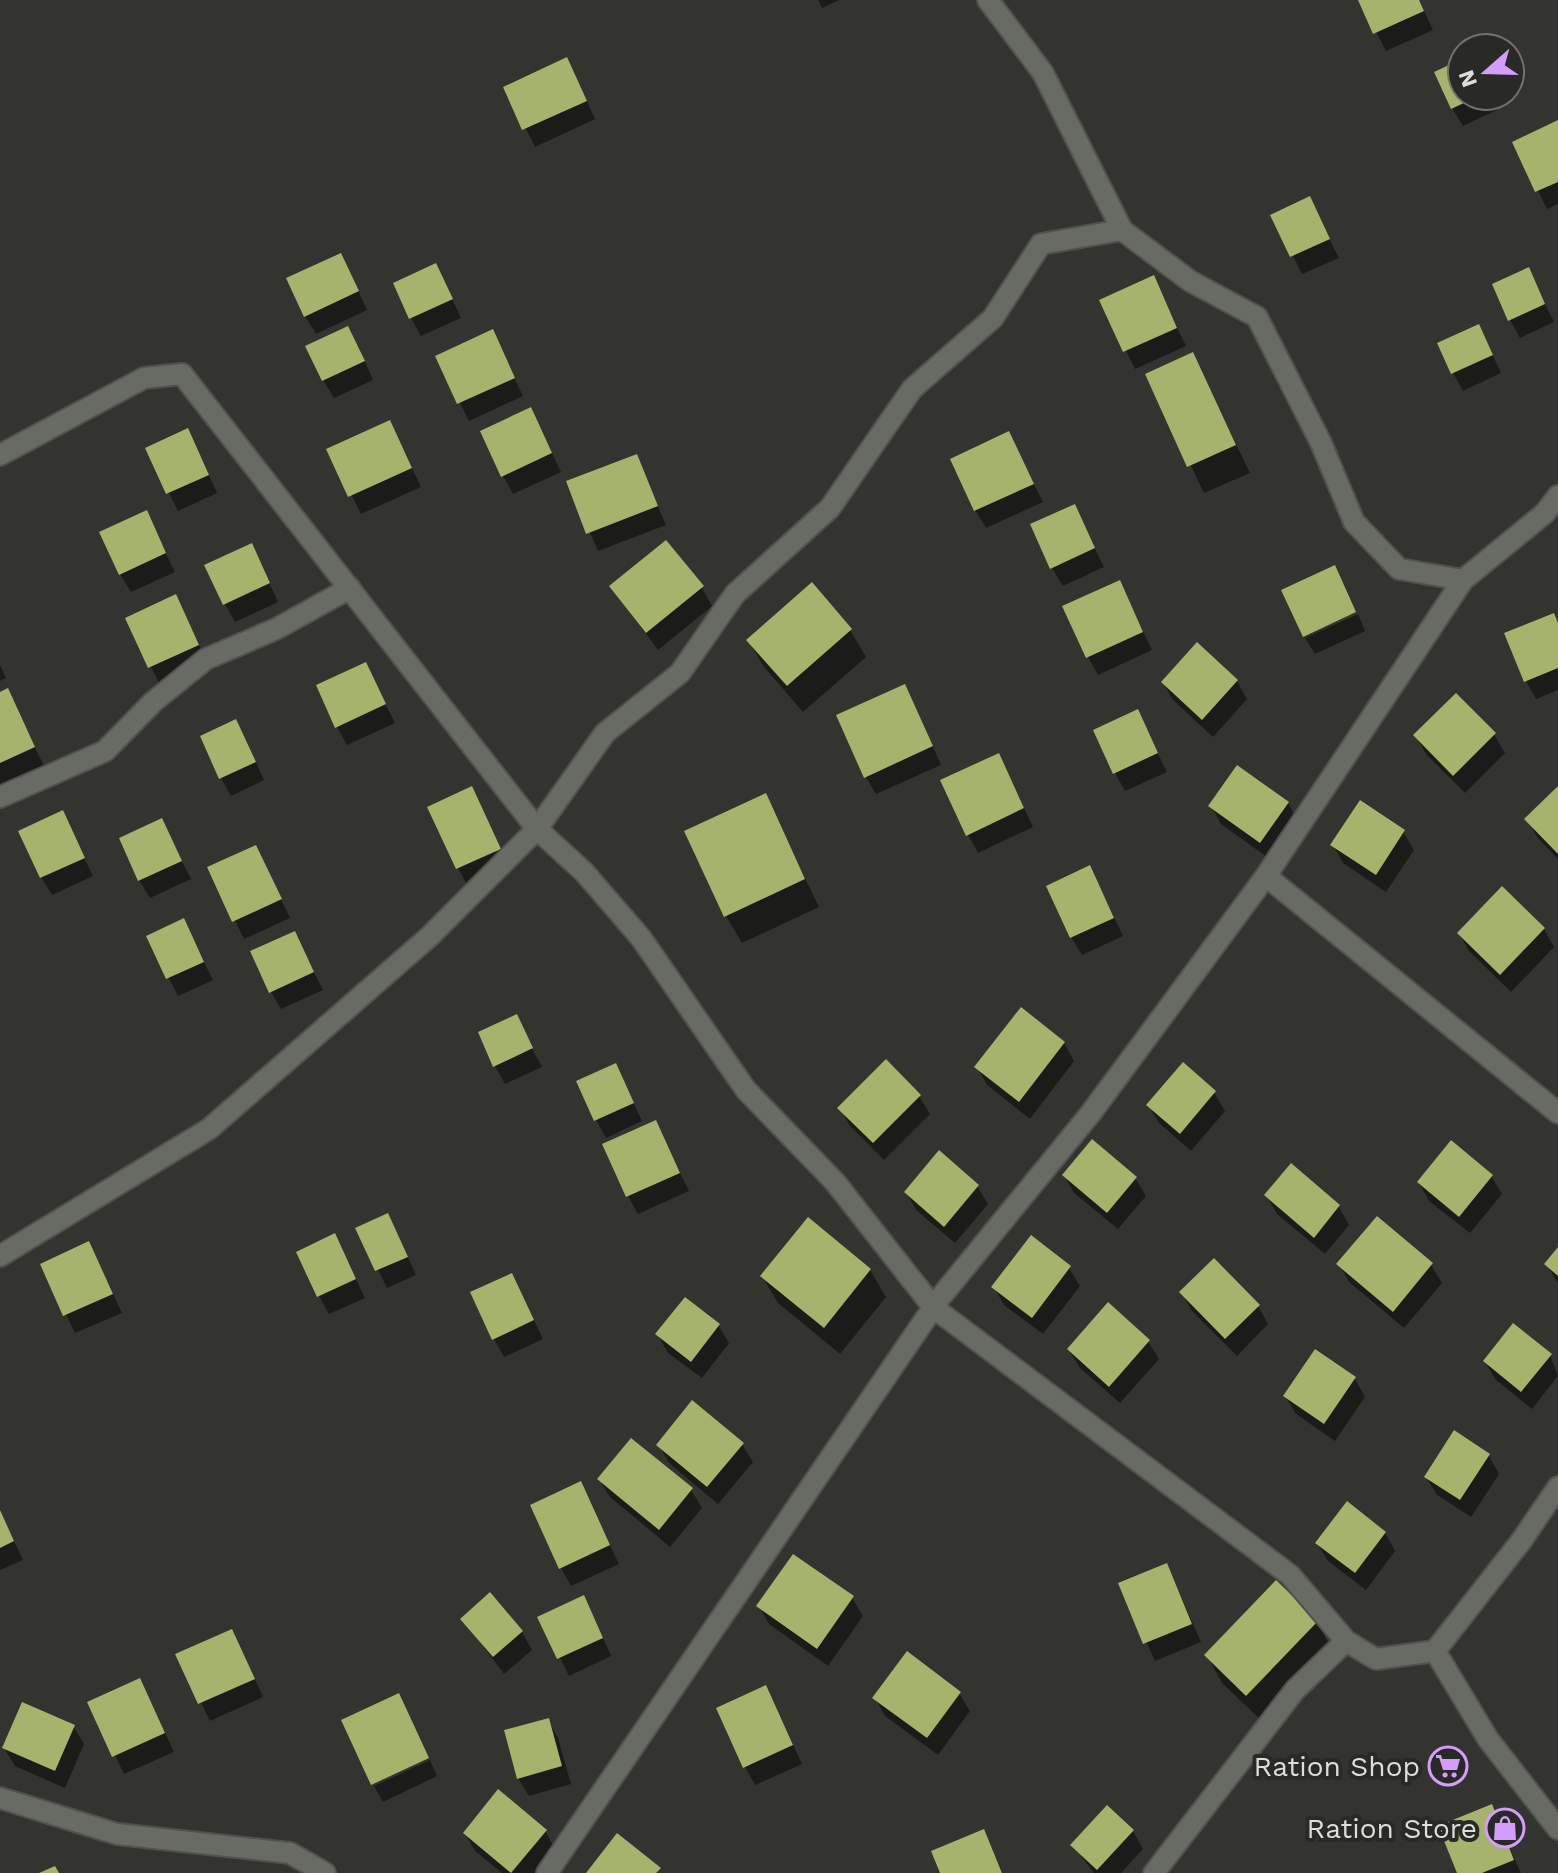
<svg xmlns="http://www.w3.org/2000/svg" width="1558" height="1873" font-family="'Work Sans',sans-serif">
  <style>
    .shadow { fill: #0007 }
    .building { fill: #a5b36d }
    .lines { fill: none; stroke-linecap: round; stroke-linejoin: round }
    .minor-casing { stroke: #51524e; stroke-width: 24 }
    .secondary-casing { stroke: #51524e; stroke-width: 24 }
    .minor { stroke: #686a64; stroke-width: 20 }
    .secondary { stroke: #686a64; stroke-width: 20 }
    .labels { text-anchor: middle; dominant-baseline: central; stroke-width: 8; stroke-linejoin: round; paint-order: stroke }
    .poi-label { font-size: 28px; fill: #ddddda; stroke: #292a25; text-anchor: end }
  </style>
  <rect width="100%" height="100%" fill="#33342f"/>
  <!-- shadow -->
  <path class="shadow" d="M818,0H839L822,8Z
    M1360,0H1419L1433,30L1386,51Z
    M1462,61V96H1493L1499,109L1463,126L1452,108Z
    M576,78L595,119L535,147L506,88Z
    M1558,123V204L1547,209L1515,143Z
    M1309,199L1339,258L1302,274L1273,216Z
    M1528,270L1554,322L1520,338L1510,320Z
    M351,274L367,310L316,334L305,316Z
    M1153,278L1186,346L1135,369L1102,301Z
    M445,284L461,318L421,336L411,318Z
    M492,332L523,396L469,421L438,357Z
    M1488,345L1501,373L1463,391L1453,373Z
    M358,346L373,380L334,398L323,380Z
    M1192,354L1250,473L1204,493L1147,375Z
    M540,428L561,472L513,494L503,476Z
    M1008,434L1043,502L986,528L975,510Z
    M399,440L421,487L361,514L329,450Z
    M147,449H197L217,493L178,511Z
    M636,456L666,525L598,551L568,483Z
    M1074,506L1104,567L1063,586L1052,568Z
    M146,513L175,572L131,592L120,574Z
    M261,564L278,602L235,622L225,604Z
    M1119,583L1152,650L1098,675L1088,657Z
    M611,587L702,588L712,606L658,650Z
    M175,597L208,663L160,685L127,619Z
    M1358,614L1365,631L1315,654L1305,638Z
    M1558,623V690L1536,699L1526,681Z
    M850,630L866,657L803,712L764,667L748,640Z
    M0,665L6,678L0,681Z
    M365,665L395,723L347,745L337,727Z
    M1237,681L1247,699L1213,737L1173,700L1163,682Z
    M7,691L44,766L0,786V694Z
    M1456,695L1494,735L1505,753L1465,793L1426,754L1416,736Z
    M914,704L941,765L876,794L866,777Z
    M1137,712L1167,772L1125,791L1115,773Z
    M246,740L264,780L231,796L221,778Z
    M1008,773L1033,827L978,853L968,835Z
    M471,789L509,867L468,886L458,868Z
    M1558,789V859L1537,837L1527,819Z
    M765,796L819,907L742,943L726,916Z
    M1288,803L1298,821L1271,860L1221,824L1211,806Z
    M62,813L93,876L52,895L41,877Z
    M161,821L191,879L150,898L139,880Z
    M1403,832L1414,850L1386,892L1343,863L1333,845Z
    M256,847L290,918L244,939L210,868Z
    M1090,868L1123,936L1082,955L1071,937Z
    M183,921L213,980L178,996L148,937Z
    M1544,929L1554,947L1511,992L1469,951L1459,933Z
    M294,934L323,990L281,1009L271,992Z
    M523,1032L542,1067L505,1084L495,1066Z
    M1064,1043L1074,1061L1030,1119L987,1085L977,1067Z
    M625,1084L642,1121L606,1138L596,1120Z
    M1214,1093L1225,1111L1191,1151L1159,1123L1148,1105Z
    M919,1096L930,1114L884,1160L850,1126L840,1108Z
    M655,1123L689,1191L638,1214L628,1196Z
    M1292,1166L1339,1207L1349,1225L1325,1254L1277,1214L1267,1196Z
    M1064,1175L1135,1178L1146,1196L1118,1229L1074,1193Z
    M1491,1176L1502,1194L1470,1233L1429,1201L1419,1183Z
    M977,1186L988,1204L955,1243L916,1210L906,1192Z
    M358,1229L397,1234L416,1275L387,1288Z
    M335,1236L365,1298L329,1314L319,1296Z
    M1558,1250V1283L1546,1264Z
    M98,1262L122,1313L75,1333L42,1265Z
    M1339,1264L1431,1265L1442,1283L1404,1328L1349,1282Z
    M1069,1268L1080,1286L1043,1334L1004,1305L994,1287Z
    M870,1270L886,1297L840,1354L778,1303L762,1276Z
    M512,1275L543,1339L504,1357L494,1339Z
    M1182,1293L1258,1306L1268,1324L1237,1356L1192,1311Z
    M718,1325L729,1343L702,1378L668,1353L658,1335Z
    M1148,1341L1159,1359L1120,1403L1080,1368L1069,1350Z
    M1550,1355L1558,1376L1532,1409L1495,1379L1485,1361Z
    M1355,1379L1365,1397L1335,1441L1296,1414L1285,1396Z
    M742,1444L753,1462L718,1504L669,1463L659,1445Z
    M1489,1456L1499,1474L1471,1517L1437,1495L1426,1477Z
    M599,1479L691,1490L702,1508L670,1547L610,1497Z
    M580,1484L619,1564L571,1586L561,1568Z
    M0,1512L23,1560L0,1570Z
    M1385,1533L1395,1551L1366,1590L1328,1561L1317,1543Z
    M1167,1565L1201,1642L1155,1661L1120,1584Z
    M852,1598L863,1616L828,1666L769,1624L759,1606Z
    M593,1616L611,1656L569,1676L540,1618Z
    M463,1619L522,1632L532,1650L504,1674Z
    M1317,1622L1332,1649L1263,1722L1222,1683L1207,1655Z
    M241,1649L263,1697L210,1721L178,1655Z
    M140,1680L174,1752L124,1774L90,1703Z
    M959,1693L970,1711L938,1755L885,1716L875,1698Z
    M775,1706L802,1764L755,1785L745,1767Z
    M548,1720L558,1738L571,1784L529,1796L518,1778Z
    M73,1726L84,1744L65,1788L15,1766L4,1748Z
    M430,1760L437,1776L383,1802L374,1786Z
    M1491,1806L1521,1873H1459Z
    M545,1831L555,1849L536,1873H502L475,1851L465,1833Z
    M1133,1831L1143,1849L1121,1873H1094L1073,1845Z
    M984,1832L1003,1873H942Z"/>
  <!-- building -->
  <path class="building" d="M1358,0H1419L1424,11L1373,34Z
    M567,57L587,101L522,130L503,87Z
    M1462,59V96H1479L1451,109L1434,72Z
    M1558,120V182L1535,192L1512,142Z
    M1310,196L1330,239L1290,257L1270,215Z
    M341,253L359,291L304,317L286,278Z
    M436,263L453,299L409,319L393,283Z
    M1529,267L1545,304L1508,321L1492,284Z
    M1154,275L1177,328L1123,352L1099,300Z
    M1479,324L1493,355L1451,374L1437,343Z
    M348,326L365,361L322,381L305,346Z
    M493,329L515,378L457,404L435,356Z
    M1193,352L1236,445L1187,467L1145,374Z
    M531,407L552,453L501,477L480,431Z
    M390,420L412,468L348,497L326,449Z
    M188,428L209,475L166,494L145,448Z
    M1009,431L1034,484L974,511L950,459Z
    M637,454L658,506L586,534L566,481Z
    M1075,504L1095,548L1050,569L1030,524Z
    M147,510L166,553L119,575L99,532Z
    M666,540L704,586L646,633L609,586Z
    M252,543L270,583L223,605L204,565Z
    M1335,565L1356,612L1303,637L1281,590Z
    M1120,580L1143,632L1086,658L1062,606Z
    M812,582L852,629L787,686L746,640Z
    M176,594L199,645L148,668L125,618Z
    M1554,613L1558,623V668L1524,682L1504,633Z
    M1197,642L1238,680L1202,720L1161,682Z
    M366,662L386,704L335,728L316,685Z
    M905,684L933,746L864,778L836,715Z
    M8,688L35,747L0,763V692Z
    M1456,693L1496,733L1453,776L1413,735Z
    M1138,709L1158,753L1113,774L1093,730Z
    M236,719L256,762L219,779L200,736Z
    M999,753L1024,808L966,836L940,780Z
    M1237,765L1289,802L1260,843L1208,806Z
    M472,786L501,849L456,869L427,807Z
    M1558,786V854L1524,819Z
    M766,793L805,879L724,917L684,831Z
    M1360,800L1405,830L1376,875L1330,845Z
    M63,810L85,858L40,878L18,831Z
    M162,818L182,861L138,881L119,838Z
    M256,845L282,899L232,922L207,867Z
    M1090,865L1114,918L1070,938L1046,886Z
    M1502,886L1545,928L1500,975L1457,933Z
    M184,918L204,962L166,979L146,936Z
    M295,931L314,972L269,993L250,951Z
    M1021,1007L1065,1042L1019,1102L974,1067Z
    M517,1014L533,1048L493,1067L478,1032Z
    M886,1059L921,1095L873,1143L837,1108Z
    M1183,1062L1216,1091L1180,1134L1146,1105Z
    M616,1063L634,1103L594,1121L576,1081Z
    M656,1120L680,1173L626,1197L602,1144Z
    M1092,1139L1137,1177L1107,1213L1062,1175Z
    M1451,1140L1493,1175L1459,1217L1417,1182Z
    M939,1150L979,1185L944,1227L904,1192Z
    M1291,1163L1340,1205L1314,1238L1264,1195Z
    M388,1213L408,1257L375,1271L355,1228Z
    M1377,1216L1433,1263L1393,1312L1336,1264Z
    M808,1217L871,1269L824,1328L760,1276Z
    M335,1233L356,1279L317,1297L296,1252Z
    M1031,1235L1071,1266L1032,1318L991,1287Z
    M89,1241L113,1294L63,1316L40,1264Z
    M1558,1247V1276L1544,1264Z
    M1214,1258L1260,1305L1225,1339L1179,1292Z
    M512,1273L534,1320L492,1340L470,1292Z
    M685,1297L720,1324L691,1362L655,1334Z
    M1108,1302L1150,1340L1109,1387L1067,1349Z
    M1513,1323L1552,1354L1521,1392L1483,1361Z
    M1315,1349L1356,1377L1324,1424L1283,1396Z
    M692,1400L744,1443L707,1487L656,1445Z
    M1454,1430L1490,1454L1460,1500L1424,1477Z
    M631,1438L693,1488L659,1530L597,1479Z
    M581,1481L610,1545L559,1569L530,1505Z
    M1347,1501L1386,1532L1355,1573L1315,1543Z
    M0,1510L14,1541L0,1548Z
    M793,1554L854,1596L817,1649L756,1606Z
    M1167,1563L1192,1624L1143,1644L1118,1583Z
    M1276,1580L1318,1621L1246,1696L1204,1655Z
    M490,1592L523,1631L493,1657L460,1619Z
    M584,1595L603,1638L557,1659L537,1617Z
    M232,1629L255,1679L198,1704L175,1654Z
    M907,1651L961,1692L927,1738L872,1698Z
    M140,1678L165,1733L112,1757L87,1702Z
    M766,1685L793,1745L743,1768L716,1708Z
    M399,1693L429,1758L371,1785L341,1720Z
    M22,1702L75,1725L55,1771L2,1748Z
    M549,1718L562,1766L517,1779L504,1730Z
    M498,1789L547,1830L511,1873L463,1833Z
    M1492,1804L1514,1860L1482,1873H1457L1438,1826Z
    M1107,1805L1134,1830L1097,1870L1070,1845Z
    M984,1829L1002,1873H940L931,1851Z
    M617,1833L661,1868L656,1873H586Z
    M55,1866L59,1873H39Z"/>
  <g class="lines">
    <!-- minor casing -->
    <g class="minor-casing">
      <path id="minor" d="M988,0L1043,73L1122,230
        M0,455L144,378L182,374L537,829L584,872L641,938L746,1090L835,1182L934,1308L1290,1575L1346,1641
        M0,797L105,751L153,702L206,659L276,629L350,588
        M1266,876L1558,1113
        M0,1256L209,1129L430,936L537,829L605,733L680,673L735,594L830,508L912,389L993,318L1041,244L1122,230L1190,281L1257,317L1321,443L1354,522L1399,569L1463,580L1545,513L1558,496
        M0,1798L117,1834L290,1853L325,1873
        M547,1873L939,1299L1091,1113L1266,876L1463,580
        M1154,1873L1295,1690L1346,1641L1376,1659L1435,1651"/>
    </g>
    <!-- secondary casing -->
    <g class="secondary-casing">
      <path id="secondary" d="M1558,1487L1522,1540L1435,1651L1488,1739L1558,1829"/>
    </g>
    <!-- minor -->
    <use href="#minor" class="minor"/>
    <!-- secondary -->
    <use href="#secondary" class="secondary"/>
  </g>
  <!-- icons -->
  <defs>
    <g id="supermarket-ring" transform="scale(2)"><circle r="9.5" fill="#292a25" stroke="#d49cfb" stroke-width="1.5"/><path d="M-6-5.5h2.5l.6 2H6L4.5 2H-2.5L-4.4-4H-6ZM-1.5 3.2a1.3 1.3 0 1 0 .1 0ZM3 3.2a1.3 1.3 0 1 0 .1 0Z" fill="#d49cfb"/></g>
    <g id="shop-ring" transform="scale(2)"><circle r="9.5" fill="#292a25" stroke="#d49cfb" stroke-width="1.5"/><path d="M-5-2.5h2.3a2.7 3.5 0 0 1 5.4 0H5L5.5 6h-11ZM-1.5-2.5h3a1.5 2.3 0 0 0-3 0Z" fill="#d49cfb"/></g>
  </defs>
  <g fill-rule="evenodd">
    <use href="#supermarket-ring" x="1448" y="1766"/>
    <use href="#shop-ring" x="1505" y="1828"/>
  </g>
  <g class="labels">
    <!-- poi labels -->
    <g class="poi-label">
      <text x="1420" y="1766">Ration Shop</text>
      <text x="1477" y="1828">Ration Store</text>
    </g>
  </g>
  <!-- north arrow -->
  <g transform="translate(1486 72) rotate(250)"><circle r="38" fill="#292a25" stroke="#71726d" stroke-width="2"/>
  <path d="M0-6L14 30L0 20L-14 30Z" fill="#d49cfb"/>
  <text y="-12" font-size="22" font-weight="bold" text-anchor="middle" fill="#ddddda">N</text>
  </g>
</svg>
